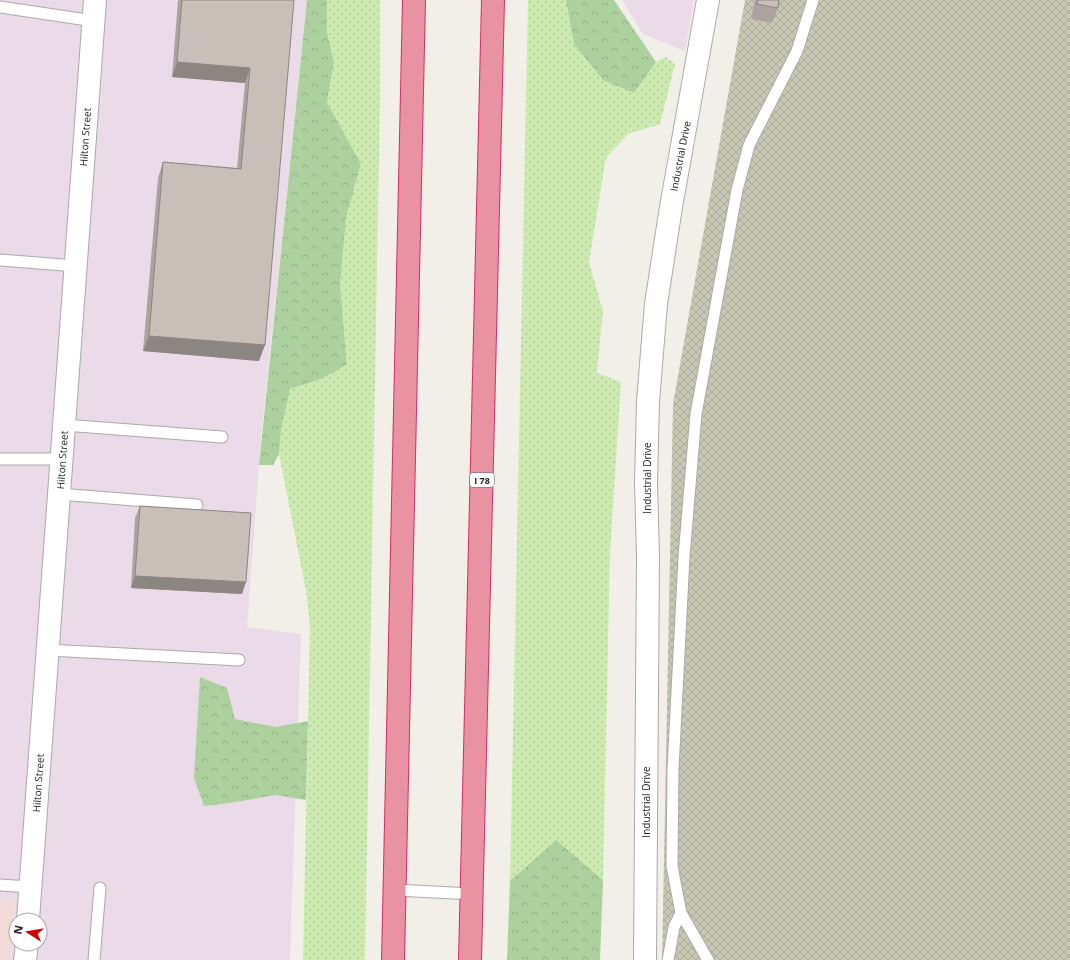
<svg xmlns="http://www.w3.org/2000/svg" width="1070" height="960" font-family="'Open Sans',sans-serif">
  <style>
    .commercial { fill: #f2dad9 }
    .industrial { fill: #ebdbe8; fill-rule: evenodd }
    .construction { fill: url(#construction-cross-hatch) }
    .grass { fill: url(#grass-dots) }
    .forest { fill: url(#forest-crowns) }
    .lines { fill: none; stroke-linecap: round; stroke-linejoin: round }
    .service-casing { stroke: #a9a9a9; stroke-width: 13 }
    .minor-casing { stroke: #a9a9a9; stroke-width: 24 }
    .motorway-casing { stroke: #dc2a67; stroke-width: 24 }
    .service { stroke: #fff; stroke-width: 11 }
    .minor { stroke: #fff; stroke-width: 22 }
    .motorway { stroke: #e892a2; stroke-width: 22 }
    .wall { fill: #aba49e }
    .shaded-wall { fill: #8b8681 }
    .building { fill: #c7bfb8; stroke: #8b8681 }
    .labels { text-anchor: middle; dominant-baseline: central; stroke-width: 3; stroke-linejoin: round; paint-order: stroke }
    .shield { fill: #fff; stroke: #646464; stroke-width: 1 }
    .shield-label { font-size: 9px; font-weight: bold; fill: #222 }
    .street-label { font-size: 10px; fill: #222; stroke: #fff }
  </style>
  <defs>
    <pattern id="construction-cross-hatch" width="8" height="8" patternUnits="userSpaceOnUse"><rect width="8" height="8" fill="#c7c7b4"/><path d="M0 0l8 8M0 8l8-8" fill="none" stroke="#abab9a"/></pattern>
    <pattern id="grass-dots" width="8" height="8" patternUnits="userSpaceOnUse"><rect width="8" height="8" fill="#cdebb0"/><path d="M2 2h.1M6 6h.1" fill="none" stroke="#b0c997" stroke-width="1.8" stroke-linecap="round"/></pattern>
    <pattern id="forest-crowns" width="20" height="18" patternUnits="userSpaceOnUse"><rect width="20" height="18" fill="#add19e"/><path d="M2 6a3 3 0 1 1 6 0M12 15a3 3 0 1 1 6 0" fill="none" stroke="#95b388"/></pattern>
  </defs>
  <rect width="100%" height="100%" fill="#f2efe9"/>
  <!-- commercial -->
  <path class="commercial" d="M0,900L15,901L10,960H0Z"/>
  <!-- industrial -->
  <path class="industrial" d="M0,0H307L261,437L247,627L301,634L290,960H10L15,901L0,900ZM16,920H40V944H16Z
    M622,0H694L685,51L643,34Z"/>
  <!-- construction -->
  <path class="construction" d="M745,0H1070V960H662L673,404Z"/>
  <!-- grass -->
  <path class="grass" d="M327,0H380V95L365,960H303L310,626L306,591L279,454L281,430L290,389L321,379L347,365L340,285L346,218L361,164L327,102L334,62L327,32Z
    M528,0H566L574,44L634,93L656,62L665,57L675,64L660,124L628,134L606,158L589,262L603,311L597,373L621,382L610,552L603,880L556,840L510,881Z"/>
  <!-- forest -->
  <path class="forest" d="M307,0H327V32L334,62L327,102L361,164L346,218L340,285L347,365L321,379L290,389L281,430L279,454L273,465H259Z
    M566,0H614L656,62L634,93L603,80L574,44Z
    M200,677L227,688L235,719L275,727L308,721L306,800L276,795L230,803L204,806L194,778Z
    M556,840L603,880L600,960H507L510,881Z"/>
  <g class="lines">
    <!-- service casing -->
    <g class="service-casing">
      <path id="service" d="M0,7L94,21
        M0,260L76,266
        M64,425L222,437
        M0,459H62
        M59,494L197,505
        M48,650L239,660
        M0,885L31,887
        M395,890L472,894
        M94,960L100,888
        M668,960L674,927L681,913
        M708,960L681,913L672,866L673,769L684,557L696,414L737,190L749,145L797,51L813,0"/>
    </g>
    <!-- minor casing -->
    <g class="minor-casing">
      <path id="minor" d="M28,920L95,0
        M25,960L27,944
        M645,960L648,557L646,483L648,401L656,304L671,207L708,0"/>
    </g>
    <!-- motorway casing -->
    <g class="motorway-casing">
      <path id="motorway" d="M393,960L414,0
        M470,960L493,0"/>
    </g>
    <!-- service -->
    <use href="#service" class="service"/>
    <!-- minor -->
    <use href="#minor" class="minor"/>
    <!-- motorway -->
    <use href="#motorway" class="motorway"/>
  </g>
  <!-- wall -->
  <path class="wall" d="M178,0H294L259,361L143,351L158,178L163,162L237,168L245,83L172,77Z
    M755,0H779L778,8L772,23L751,19Z
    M140,506L242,594L131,588L135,518Z"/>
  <!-- shaded-wall -->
  <path class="shaded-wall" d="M177,62L250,68L245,83L172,77Z
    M149,336L265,345L259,361L143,351Z
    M135,576L246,582L242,594L131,588Z"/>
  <!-- building -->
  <path class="building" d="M182,0H294L265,345L149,336L163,162L241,169L250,68L177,62Z
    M758,0H779L778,8L757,4Z
    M140,506L251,513L246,582L135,576Z"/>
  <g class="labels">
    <!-- shield labels -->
    <rect class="shield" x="470" y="473" width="24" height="14" rx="3"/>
    <g class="shield-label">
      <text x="482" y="480">I 78</text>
    </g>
    <!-- street labels -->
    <g class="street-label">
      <text transform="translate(85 137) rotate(-86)">Hilton Street</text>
      <text transform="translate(680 156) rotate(-79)">Industrial Drive</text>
      <text transform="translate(62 460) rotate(-86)">Hilton Street</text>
      <text transform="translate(647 478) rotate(-90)">Industrial Drive</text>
      <text transform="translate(38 783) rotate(-86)">Hilton Street</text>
      <text transform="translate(646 802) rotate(-90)">Industrial Drive</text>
    </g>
  </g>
  <!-- north arrow -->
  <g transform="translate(28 932) rotate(282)"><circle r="19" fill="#ffffff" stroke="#a7a7a7"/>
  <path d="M0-3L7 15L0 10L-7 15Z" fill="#d40000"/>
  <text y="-6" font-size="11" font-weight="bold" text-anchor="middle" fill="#222222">N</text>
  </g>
</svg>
